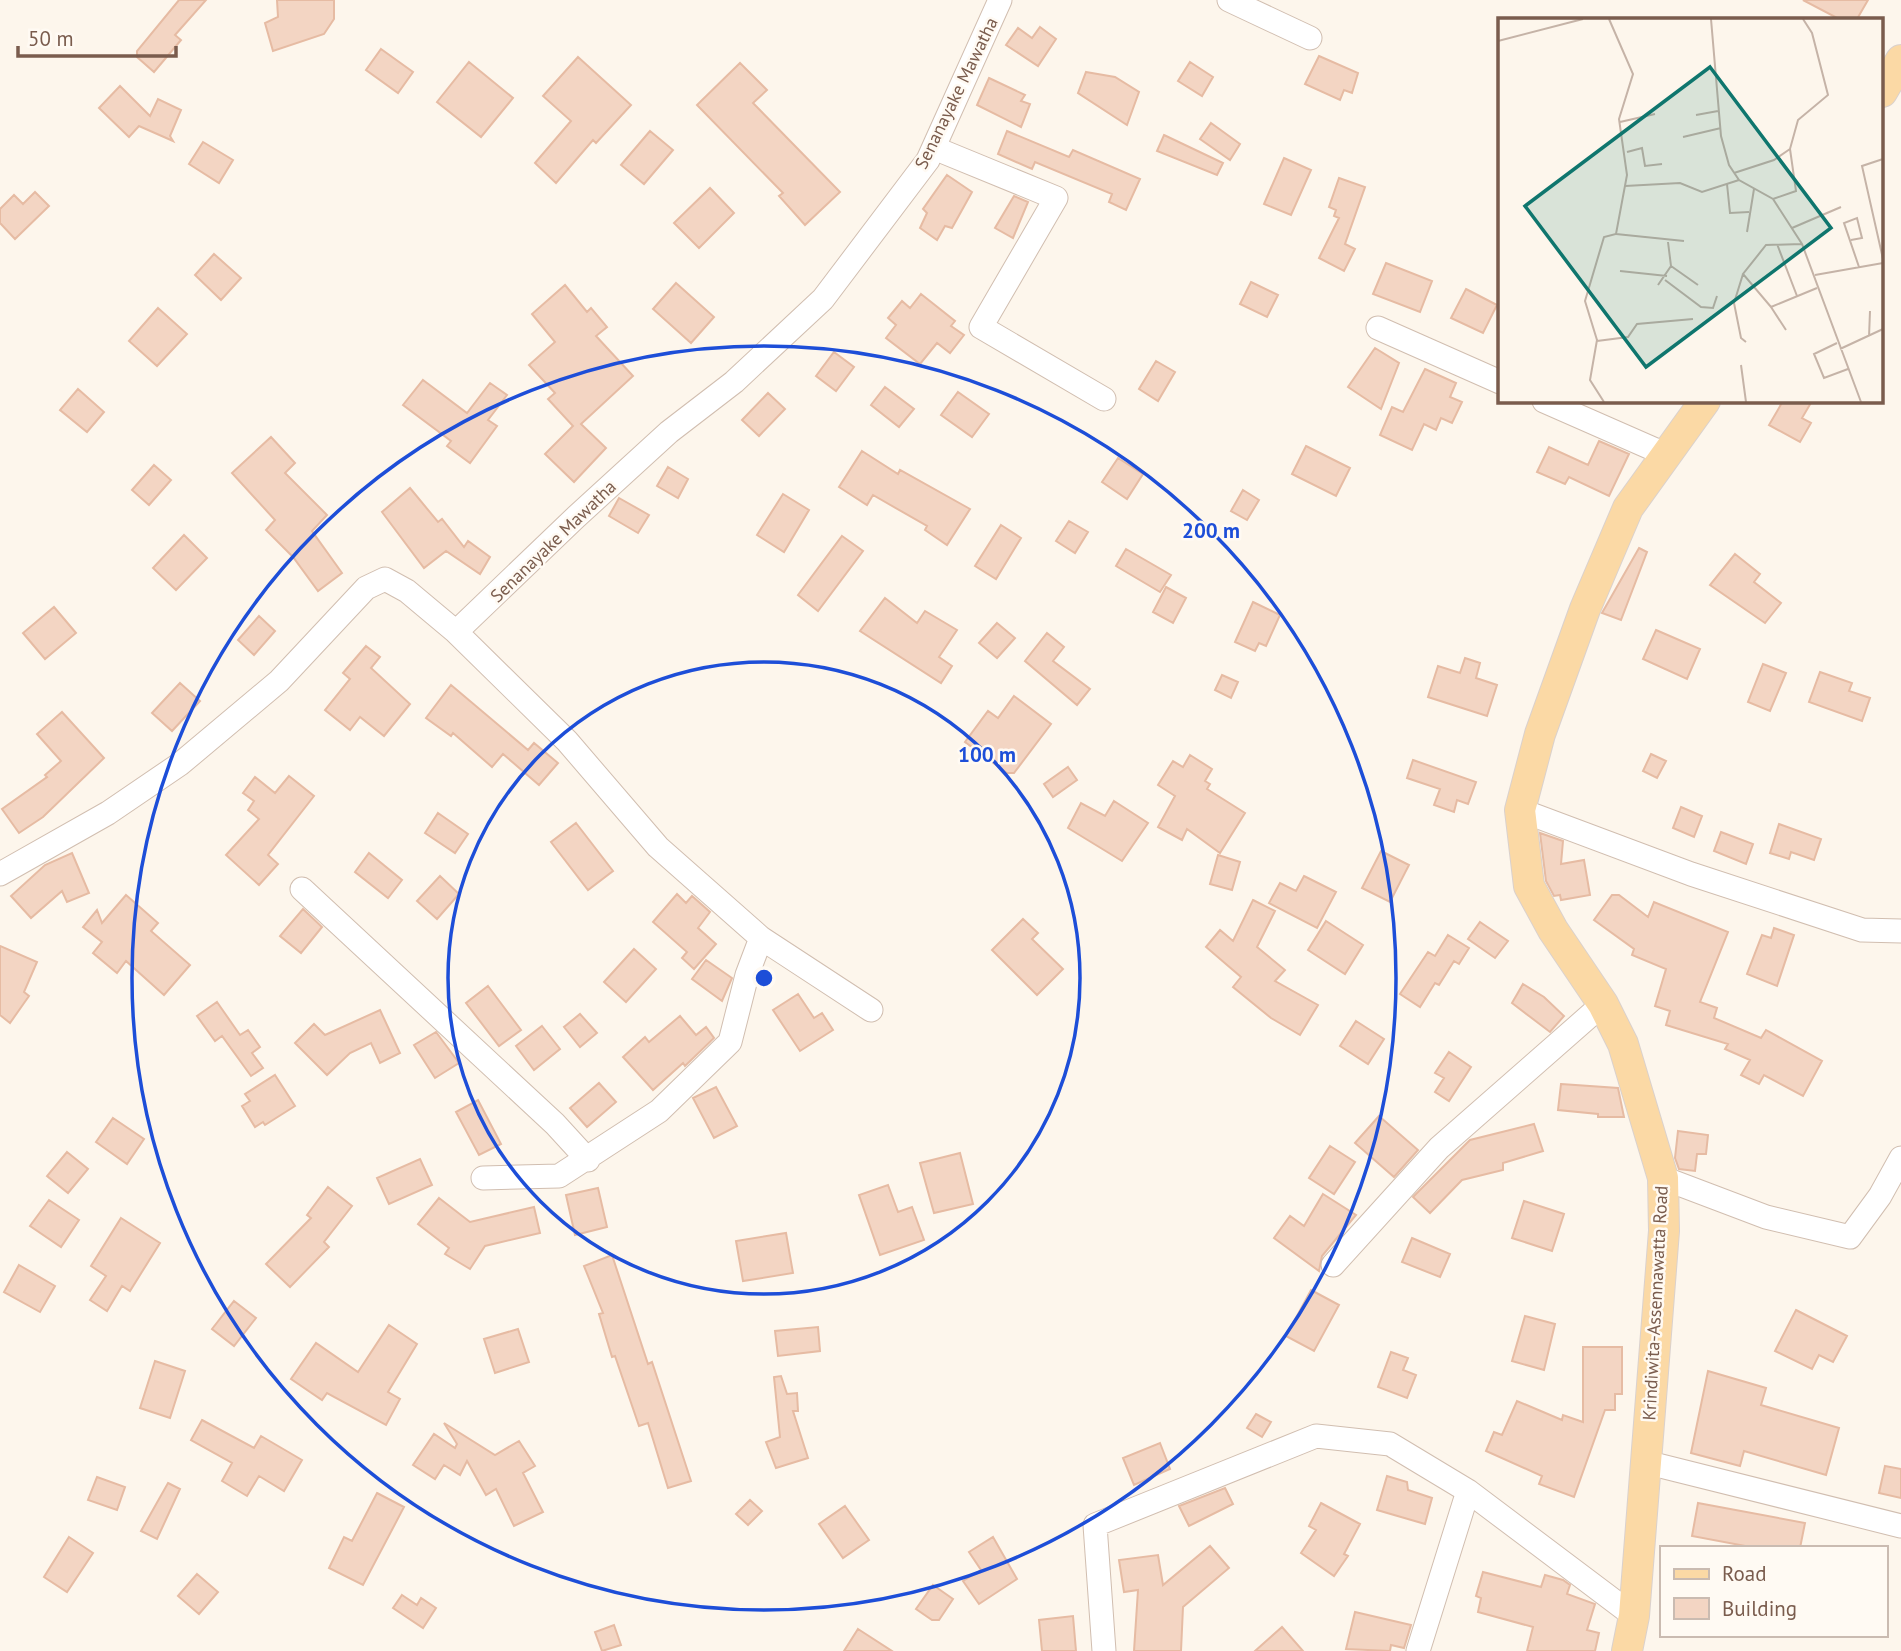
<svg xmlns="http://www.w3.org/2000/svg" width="1901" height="1651" font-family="'PT Sans',sans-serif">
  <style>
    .building { fill: #f3d5c3; stroke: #e6bba3; stroke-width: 2 }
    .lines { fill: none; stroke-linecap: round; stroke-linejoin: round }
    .minor-casing { stroke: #d1beb0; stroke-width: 25 }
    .major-casing { stroke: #dad1cd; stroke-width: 32 }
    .minor { stroke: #fff; stroke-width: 23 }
    .major { stroke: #fbd9a5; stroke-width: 30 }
    .ring { fill: none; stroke: #1d4ed8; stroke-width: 3.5 }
    .labels { text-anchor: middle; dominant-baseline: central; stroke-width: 5; stroke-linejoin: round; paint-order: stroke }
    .street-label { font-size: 18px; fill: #7a5c4d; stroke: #fffaf3 }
    .inset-road { fill: none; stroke: #c5b3a7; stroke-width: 2 }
    .view { fill: #0f766e; fill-opacity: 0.15; stroke: #0f766e; stroke-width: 3.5 }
    .inset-edge { fill: none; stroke: #7a5c4d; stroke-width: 3.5 }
    .centre { fill: #1d4ed8; stroke: #fffaf3; stroke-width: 3.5 }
    .ring-label { font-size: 21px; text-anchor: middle; font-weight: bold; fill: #1d4ed8; stroke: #fffaf3; stroke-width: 5; stroke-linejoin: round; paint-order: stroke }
  </style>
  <rect width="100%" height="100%" fill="#fdf6ec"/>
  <!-- building -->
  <path class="building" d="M179,0H206L175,35L181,40L154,72L137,57V51Z
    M277,0H334V19L324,34L273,51L265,23L278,17Z
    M1803,0H1868L1857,19H1839Z
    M1040,27L1056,39L1038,66L1006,45L1018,28L1032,38Z
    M381,49L413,72L398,93L366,70Z
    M1319,56L1358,73L1352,93L1344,90L1340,100L1305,84Z
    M578,57L631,105L596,143L593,140L556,183L535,163L571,121L543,96Z
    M469,62L513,98L481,137L437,102Z
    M1190,62L1213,77L1202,96L1178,81Z
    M740,63L767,90L753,103L840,192L805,225L779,196L783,193L697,105Z
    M1086,72L1115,77L1139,92L1127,125L1078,93Z
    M989,78L1025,95L1021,101L1030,104L1021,127L977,105Z
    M120,86L150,116L158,99L181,110L170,136L173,141L139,126L129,137L99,108Z
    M1211,123L1240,144L1230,160L1200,139Z
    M650,131L673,150L644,184L621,165Z
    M1007,131L1069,157L1073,150L1140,179L1126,210L1109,202L1112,194L1035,162L1032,169L998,154Z
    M1164,135L1223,163L1217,175L1157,151Z
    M203,142L233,160L219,183L189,164Z
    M1284,158L1311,170L1291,215L1264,204Z
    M947,175L972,192L952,228L945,226L937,240L920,228L927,213L923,209Z
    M1339,178L1365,187L1345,244L1355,249L1344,271L1319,258L1339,218L1334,216L1336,210L1329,207Z
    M710,188L734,213L699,248L674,223Z
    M35,192L49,206L15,239L0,223V209L14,195L23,204Z
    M1014,196L1028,202L1013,238L995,228Z
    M214,254L241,278L221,300L195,275Z
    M1386,263L1432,281L1420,312L1373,294Z
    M1251,282L1278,295L1267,317L1240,304Z
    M676,283L714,317L691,343L653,309Z
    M565,285L587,312L591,308L607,327L596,336L633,376L581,424L606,448L574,482L545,454L573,426L548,399L555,393L529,365L555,342L532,314Z
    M1466,289L1497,305L1483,333L1451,318Z
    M921,294L955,321L951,326L964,335L950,353L937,343L920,364L886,338L896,325L888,318L902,301L910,308Z
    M158,308L187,334L157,366L129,341Z
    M1375,348L1399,363L1381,409L1348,387Z
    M834,352L854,367L836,391L816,376Z
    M1156,361L1175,372L1158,401L1139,389Z
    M1425,369L1456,383L1450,397L1462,402L1452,423L1441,418L1436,430L1424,424L1412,450L1380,435L1392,407L1403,412Z
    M423,380L467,413L490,383L507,395L488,420L497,426L470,463L447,446L451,441L403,405Z
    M885,387L914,409L899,427L871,405Z
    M78,389L104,412L87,432L60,410Z
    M958,392L989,414L972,437L941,415Z
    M768,393L785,409L759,436L742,420Z
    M1783,401H1812L1802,418L1811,423L1800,442L1769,425Z
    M271,437L295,463L285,473L327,515L312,531L342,573L318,591L293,557L266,530L275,520L232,473Z
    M1599,441L1629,454L1609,496L1569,477L1565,484L1537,472L1549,447L1588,465Z
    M1306,446L1350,468L1336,496L1292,474Z
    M862,451L898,474L900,470L970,509L947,545L925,530L927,526L873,495L867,505L839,487Z
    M1118,458L1143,474L1127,499L1102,482Z
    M154,465L171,480L149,505L132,490Z
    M668,467L688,479L678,498L657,486Z
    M410,488L438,522L442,519L464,547L468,541L490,557L480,574L446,551L424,568L382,512Z
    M1243,490L1259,500L1247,520L1231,511Z
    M783,494L809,510L784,552L757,535Z
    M619,498L649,515L638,533L609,516Z
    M1069,521L1088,532L1075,553L1056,541Z
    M1001,525L1021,538L996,579L975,566Z
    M184,535L207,558L176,590L153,568Z
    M842,536L863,551L818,611L798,595Z
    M1639,548L1647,552L1621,620L1602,613Z
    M1126,549L1171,575L1160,592L1116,566Z
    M1735,554L1760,574L1754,582L1781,603L1765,623L1710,585Z
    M1166,587L1186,598L1173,623L1153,612Z
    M885,598L917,623L925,611L957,630L939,657L952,666L941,683L860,631Z
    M1253,602L1280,615L1266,646L1259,643L1255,651L1235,642Z
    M54,607L76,633L45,659L23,633Z
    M259,616L275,631L254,655L238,640Z
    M997,623L1015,638L997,658L979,643Z
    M1656,630L1700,649L1687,679L1643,659Z
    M1047,633L1064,647L1053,661L1090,689L1077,705L1025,661Z
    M366,646L380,657L371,668L410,704L384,736L360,717L350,730L325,710L350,679L343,673Z
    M1465,658L1480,663L1476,678L1497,685L1487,716L1428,697L1438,666L1460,673Z
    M1763,664L1786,673L1770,711L1748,702Z
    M1820,672L1852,683L1849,691L1870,698L1862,721L1809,702Z
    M1222,675L1238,682L1231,698L1215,690Z
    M180,683L200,701L172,731L152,713Z
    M451,685L528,750L534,743L558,763L539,785L503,754L492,767L453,733L451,736L426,718Z
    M1014,696L1051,724L1014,773H1007L965,742L988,711L998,718Z
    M62,712L104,758L43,817L19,833L2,809L47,777L45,775L61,761L37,734Z
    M1651,754L1666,761L1657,778L1643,771Z
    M1190,755L1212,769L1205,781L1210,784L1207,789L1245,813L1220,853L1187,829L1182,840L1158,827L1175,796L1158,785L1173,761L1183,767Z
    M1413,760L1476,782L1468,804L1457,800L1454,812L1434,805L1440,789L1407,778Z
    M1068,767L1077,780L1053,797L1044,784Z
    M289,776L314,796L268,855L278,864L259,885L226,855L259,819L248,810L254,801L243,793L255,777L275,793Z
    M1114,801L1148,823L1122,861L1068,828L1081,803L1105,816Z
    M1681,807L1702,816L1694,837L1673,828Z
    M438,813L468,834L455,853L425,833Z
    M576,823L613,871L588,890L551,842Z
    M1779,824L1821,839L1814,860L1791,852L1789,859L1770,853Z
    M1721,832L1753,844L1746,864L1714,851Z
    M1540,833L1563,841L1561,864L1584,860L1590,895L1561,900L1560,895L1554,896L1546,881Z
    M1381,851L1409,865L1390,902L1362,888Z
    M72,853L89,893L67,902L62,891L31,918L11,896L45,865Z
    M369,853L402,880L388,898L355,872Z
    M1218,855L1240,862L1232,890L1210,884Z
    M440,876L459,894L437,919L417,901Z
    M1304,876L1336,892L1317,928L1269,903L1280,883L1296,891Z
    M677,894L686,903L692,896L710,912L698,928L716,944L694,969L682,958L687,952L653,922Z
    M126,895L158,923L151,931L190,965L164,995L126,961L117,973L93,953L102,942L83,927L97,910L102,923Z
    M1612,895H1619L1648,917L1654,902L1728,932L1700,1002L1717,1008L1714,1018L1761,1038L1766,1030L1822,1061L1803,1096L1764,1075L1759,1084L1741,1075L1750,1060L1725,1049L1728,1044L1666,1025L1670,1011L1655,1006L1666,969L1632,955L1634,949L1594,920Z
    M1253,900L1275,911L1257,947L1285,970L1275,981L1318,1005L1300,1035L1271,1018L1233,987L1241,977L1206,947L1220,930L1233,941Z
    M303,909L322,927L301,953L280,936Z
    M1023,919L1038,933L1032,939L1063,969L1037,995L992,950Z
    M1326,921L1363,945L1345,974L1308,950Z
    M1480,922L1508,941L1495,958L1468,939Z
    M1774,928L1794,935L1777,986L1747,974L1762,935L1771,938Z
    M1448,935L1469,948L1459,964L1454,961L1439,985L1435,983L1420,1007L1400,994L1428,952L1435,956Z
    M0,946L37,962L24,992L29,996L10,1023L0,1015Z
    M634,949L656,969L626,1002L604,982Z
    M706,960L732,978L722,1001L692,979Z
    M1523,984L1544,997L1564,1016L1550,1032L1512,1003Z
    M488,986L521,1030L499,1046L466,1003Z
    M798,994L814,1018L822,1013L833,1030L800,1051L773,1010Z
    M217,1002L240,1035L248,1030L260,1047L252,1053L263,1068L251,1076L222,1036L215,1041L197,1016Z
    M380,1010L400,1053L380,1063L371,1043L350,1053L327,1075L295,1043L314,1024L325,1035Z
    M580,1014L597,1033L580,1047L564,1027Z
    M680,1016L696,1035L706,1027L714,1038L685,1066L683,1063L653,1090L623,1057L645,1037L649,1042Z
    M1356,1021L1384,1039L1368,1064L1340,1046Z
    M542,1026L560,1049L534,1070L516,1046Z
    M436,1032L459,1063L435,1078L414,1045Z
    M1449,1052L1471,1067L1449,1101L1435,1092L1444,1078L1435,1073Z
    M275,1075L295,1106L265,1125L263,1122L255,1127L242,1106L250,1101L245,1094Z
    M599,1083L616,1102L587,1127L570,1108Z
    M1561,1084L1618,1088L1624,1117H1598V1114L1558,1110Z
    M716,1087L737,1126L714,1138L693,1098Z
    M478,1100L501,1144L479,1155L456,1112Z
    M1379,1116L1418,1150L1394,1177L1355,1143Z
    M113,1118L144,1139L127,1164L96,1142Z
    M1534,1124L1543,1151L1503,1163V1170L1462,1180L1430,1213L1413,1197L1470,1140Z
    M1678,1131L1708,1135L1706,1154H1697L1695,1171L1679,1169L1675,1158Z
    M1330,1146L1355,1162L1334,1194L1309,1178Z
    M67,1152L88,1169L68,1193L47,1176Z
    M960,1153L973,1204L934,1213L920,1163Z
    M420,1159L432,1185L389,1204L377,1178Z
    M888,1185L898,1212L912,1207L924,1240L880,1255L859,1195Z
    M328,1187L352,1206L324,1242L329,1247L290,1287L266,1264L311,1218L307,1215Z
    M598,1188L607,1227L575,1235L566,1195Z
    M1323,1194L1356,1215L1322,1256L1319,1271L1274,1238L1290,1216L1304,1226Z
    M439,1198L470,1222L534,1207L540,1233L485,1246L470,1269L445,1254L449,1248L418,1224Z
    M49,1200L79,1220L61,1247L30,1226Z
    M1524,1201L1564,1214L1552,1251L1512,1238Z
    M121,1218L160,1243L130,1291L122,1286L107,1311L90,1300L106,1276L91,1266Z
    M786,1233L793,1273L743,1281L736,1241Z
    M1412,1238L1450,1254L1440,1277L1402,1262Z
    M612,1255L648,1364L652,1362L691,1481L668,1488L648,1423L639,1426L615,1356L612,1357L599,1314L603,1313L584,1266Z
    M19,1265L55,1286L40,1312L4,1292Z
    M1311,1290L1339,1305L1314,1351L1286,1336Z
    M234,1301L256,1318L234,1346L212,1329Z
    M1796,1310L1847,1336L1833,1362L1819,1355L1812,1369L1775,1351Z
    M1525,1316L1555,1324L1544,1370L1512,1361Z
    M389,1325L417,1344L388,1392L400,1399L386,1425L327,1393L322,1400L291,1379L316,1343L358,1372Z
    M818,1327L820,1351L778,1356L775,1331Z
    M518,1329L529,1362L495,1373L484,1339Z
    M1583,1347H1622V1394H1615V1410H1605L1574,1497L1539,1484L1542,1476L1486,1451L1494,1432L1502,1435L1517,1401L1562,1420L1563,1415L1583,1422Z
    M1391,1352L1408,1358L1403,1370L1416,1375L1407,1398L1378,1387Z
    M155,1361L185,1371L170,1418L140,1408Z
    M1708,1371L1766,1388L1761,1405L1839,1428L1826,1475L1744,1451L1740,1466L1691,1453Z
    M781,1376L787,1394L797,1393L798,1411H793L808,1458L776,1468L766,1442L780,1437L774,1377Z
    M1256,1414L1271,1422L1262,1437L1247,1428Z
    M202,1420L254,1448L261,1436L302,1460L284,1491L259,1476L247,1496L222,1481L232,1463L191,1440Z
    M444,1423L495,1455L519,1441L535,1466L523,1473L543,1512L514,1526L496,1489L486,1495L467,1461L460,1475L444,1465L435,1479L413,1465L434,1434L455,1448L457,1444Z
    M1160,1443L1170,1469L1134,1485L1123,1458Z
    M1885,1466L1901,1469V1498L1879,1493Z
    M1387,1476L1407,1482L1408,1490L1432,1498L1425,1524L1377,1510Z
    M97,1477L125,1487L117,1510L88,1500Z
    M168,1483L180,1489L157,1539L141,1531Z
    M1225,1488L1233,1504L1189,1526L1179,1506Z
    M377,1493L404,1507L363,1585L329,1568L344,1537L352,1541Z
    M750,1500L762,1511L748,1525L736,1514Z
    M1321,1503L1360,1524L1344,1554L1348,1556L1334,1576L1301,1553L1316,1530L1309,1526Z
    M1698,1503L1805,1523L1800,1548H1756L1692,1536Z
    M845,1506L869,1540L843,1558L819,1524Z
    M69,1537L93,1553L67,1592L44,1577Z
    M993,1537L1017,1579L979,1604L963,1581L981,1570L969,1552Z
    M1210,1546L1229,1568L1183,1607L1181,1651H1134L1138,1590L1124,1592L1119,1560L1158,1555L1163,1585Z
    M1483,1572L1541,1587L1545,1575L1563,1580L1570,1585L1567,1594L1595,1604L1587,1630L1599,1633L1595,1651H1527L1533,1627L1478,1612L1481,1598L1476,1596Z
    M197,1574L218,1592L199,1614L178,1596Z
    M933,1585L953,1599L939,1620H932L916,1609Z
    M402,1595L417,1605L421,1598L436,1608L423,1628L393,1608Z
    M1355,1612L1411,1625L1404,1648L1391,1645L1390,1651L1346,1649Z
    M1073,1616L1076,1651H1042L1039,1620Z
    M614,1625L621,1645L602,1651L595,1632Z
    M1282,1627L1303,1651H1255Z
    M858,1629L892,1651H844Z"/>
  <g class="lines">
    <!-- minor casing -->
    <g class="minor-casing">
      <path id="minor" d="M1229,0L1310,38
        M934,148L1056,198L981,327L1104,399
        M1378,328L1500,382
        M1544,401L1667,455
        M456,632L567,741L658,847L761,938L871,1010
        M1520,810L1691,874L1862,930L1901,931
        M0,874L108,813L180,764L279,681L366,588L385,579L407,591L456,632L576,517L669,432L734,382L823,299L928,160L1000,0
        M302,889L555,1124L588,1160
        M483,1178L559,1176L659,1111L730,1042L747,975L761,938
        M1663,1178L1766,1217L1850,1237L1880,1196L1901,1158
        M1333,1265L1439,1148L1603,1004
        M1645,1462L1901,1526
        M1104,1651L1095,1525L1316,1436L1390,1444L1468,1491L1634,1616
        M1418,1651L1468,1491"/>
    </g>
    <!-- major casing -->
    <g class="major-casing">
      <path id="major" d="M1882,92L1901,60
        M1627,1651L1634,1616L1664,1231L1663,1178L1623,1044L1603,1004L1553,930L1529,886L1520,810L1540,734L1585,609L1628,508L1705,401"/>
    </g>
    <!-- minor -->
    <use href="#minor" class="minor"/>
    <!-- major -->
    <use href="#major" class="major"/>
  </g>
  <!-- distance rings -->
  <g class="ring">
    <circle cx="764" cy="978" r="316"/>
    <circle cx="764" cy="978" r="632"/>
  </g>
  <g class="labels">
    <!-- street labels -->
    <g class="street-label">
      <text transform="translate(956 93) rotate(-64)">Senanayake Mawatha</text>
      <text transform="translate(553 541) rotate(-44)">Senanayake Mawatha</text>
      <text transform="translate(1655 1303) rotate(-87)">Krindiwita-Assennawatta Road</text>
    </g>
  </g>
  <!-- overview -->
  <g transform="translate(1498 18)">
    <rect width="385" height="385" fill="#fdf6ec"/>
    <path class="inset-road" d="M213,1L223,118L231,147L241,162L275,181L304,226L363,384M0,23L85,1M198,97L220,93M122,104L157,96M185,119L223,110M129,134L144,130L147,148L164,146M385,141L364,148L385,241M236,155L276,142L292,131L300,102L330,77L314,15L305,1M229,166L232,195L251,194M127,168L182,165L204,174L241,162M275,181L298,173L292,131M294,210L343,189M249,214L256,171M118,216L186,223M353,222L364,220L359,200L346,205L361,249M279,226L299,278M304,226L268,227L245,256L273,289L319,270M173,248L200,267M122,253L169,258M245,256L236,285L243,320L248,324M317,257L385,245M167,262L203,289L215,290L219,278M160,267L173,248L170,224M273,289L288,312M371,319L372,293M99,323L130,319L139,306L195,301M339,325L316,336L326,360L350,351M342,331L385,311M243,347L248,384M106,384L92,362L99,322L87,283L106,219L118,216L129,157L121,101L135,56L111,1"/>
    <path class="view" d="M212,49L333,210L148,349L27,188Z"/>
    <rect width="385" height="385" class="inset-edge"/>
  </g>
  <circle cx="764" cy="978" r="10" class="centre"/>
  <g class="ring-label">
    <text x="1211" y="538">200 m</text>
    <text x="987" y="762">100 m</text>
  </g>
  <!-- legend -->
  <rect x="1660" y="1546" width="228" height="91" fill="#fffaf3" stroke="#cabbb1" stroke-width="2"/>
  <rect x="1674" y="1569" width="35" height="10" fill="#fbd9a5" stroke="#cabbb1" stroke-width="2"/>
  <text x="1722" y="1581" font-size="21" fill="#7a5c4d">Road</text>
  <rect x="1674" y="1598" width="35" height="21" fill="#f3d5c3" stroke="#cabbb1" stroke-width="2"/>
  <text x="1722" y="1616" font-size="21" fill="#7a5c4d">Building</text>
  <!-- scale -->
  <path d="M18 46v10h158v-10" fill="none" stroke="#7a5c4d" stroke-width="3.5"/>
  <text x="28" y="46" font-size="21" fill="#7a5c4d" stroke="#fffaf3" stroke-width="5" paint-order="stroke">50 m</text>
</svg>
